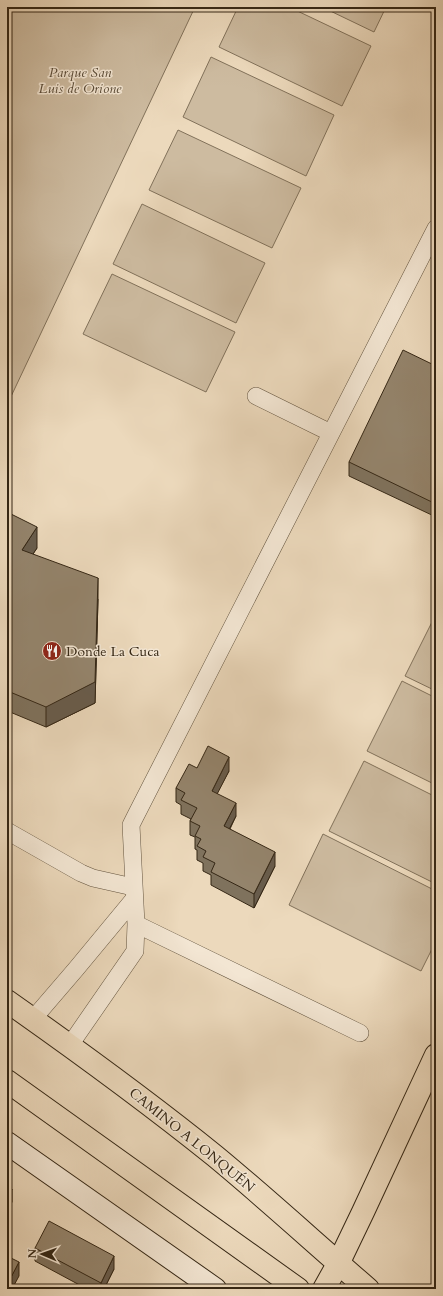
<svg xmlns="http://www.w3.org/2000/svg" width="443" height="1296" font-family="Cardo,serif">
  <style>
    .green { fill: #cdbba0; stroke: #81715a }
    .lines { fill: none; stroke-linecap: round; stroke-linejoin: round }
    .lane-casing { stroke: #63543f; stroke-width: 18 }
    .secondary-casing { stroke: #352715; stroke-width: 24 }
    .primary-casing { stroke: #352715; stroke-width: 24 }
    .lane { stroke: #f3e6d3; stroke-width: 17 }
    .secondary { stroke: #f3e6d3; stroke-width: 22 }
    .primary { stroke: #ecd9bc; stroke-width: 22 }
    .wall { fill: #7f725d; stroke: #352715 }
    .shaded-wall { fill: #685c4c; stroke: #352715 }
    .building { fill: #94846c; stroke: #352715 }
    .labels { text-anchor: middle; dominant-baseline: central; stroke-width: 3; stroke-linejoin: round; paint-order: stroke }
    .park-label { font-size: 14px; font-style: italic; fill: #5b4c38; stroke: #f3e6d3 }
    .poi-label { font-size: 14px; fill: #352715; stroke: #f3e6d3; text-anchor: start }
    .street-label { font-size: 14px; fill: #352715; stroke: #f3e6d3 }
  </style>
  <rect width="100%" height="100%" fill="#ecd9bc"/>
  <filter id="stains"><feTurbulence type="fractalNoise" baseFrequency=".005" numOctaves="4"/><feColorMatrix values="0 0 0 0 .2 0 0 0 0 .09 0 0 0 0 .02 0 0 0 .5 -.17"/></filter>
  <radialGradient id="worn" r=".72"><stop offset=".6" stop-color="#630" stop-opacity="0"/><stop offset="1" stop-color="#630" stop-opacity=".3"/></radialGradient>
  <!-- green -->
  <path class="green" d="M7,7H195L7,405Z
    M238,7H289L371,46L342,106L219,47Z
    M322,7H386L374,32Z
    M211,57L334,115L306,176L183,117Z
    M178,130L301,188L272,248L149,190Z
    M142,204L265,263L236,323L113,264Z
    M112,274L235,332L206,392L83,334Z
    M436,614V691L405,676Z
    M402,681L436,698V785L367,751Z
    M364,761L436,797V884L329,831Z
    M323,834L436,891V941L421,971L289,905Z"/>
  <g class="lines">
    <!-- lane casing -->
    <g class="lane-casing">
      <path id="lane" d="M256,396L331,433
        M7,831L81,873L93,878L133,887
        M136,924L360,1033
        M33,1019L76,969L134,899
        M70,1045L135,951L136,924L131,825L135,817L436,228"/>
    </g>
    <!-- secondary casing -->
    <g class="secondary-casing">
      <path id="secondary" d="M7,1143L215,1289"/>
    </g>
    <!-- primary casing -->
    <g class="primary-casing">
      <path id="primary" d="M7,1001C78,1051 148,1102 215,1156C267,1199 317,1245 368,1289
        M7,1081L298,1289
        M324,1289L338,1264L363,1212L436,1055"/>
    </g>
    <!-- lane -->
    <use href="#lane" class="lane"/>
    <!-- secondary -->
    <use href="#secondary" class="secondary"/>
    <!-- primary -->
    <use href="#primary" class="primary"/>
  </g>
  <!-- wall -->
  <path class="wall" d="M436,366V517L349,476V462Z
    M7,512L37,548L33,554L98,599L95,703L46,727L10,712Z
    M197,768L229,771L217,793L236,816L230,829L275,866L254,908L211,885V875L203,871V863L197,860V850L195,849V837L190,835V821L191,819L181,814V805L176,802V788Z
    M35,1248L114,1269L104,1289H87L35,1261Z"/>
  <!-- shaded-wall -->
  <path class="shaded-wall" d="M37,527V548L22,570V550Z
    M98,578V599L95,703L46,727V707Z
    M10,692V712L7,713V693Z
    M229,757V771L212,804V791Z
    M236,803V816L224,839V826Z
    M275,852V866L254,908V894Z
    M12,1189V1202L7,1211V1198Z
    M114,1256V1269L104,1289H101V1283Z
    M19,1262V1276L12,1289H7V1285Z"/>
  <!-- building -->
  <path class="building" d="M403,350L436,366V504L349,462Z
    M7,512L37,527L22,550L98,578L95,682L46,707L10,692L7,693Z
    M208,746L229,757L212,791L236,803L224,826L275,852L254,894L211,872L215,863L203,857L206,851L197,846L201,839L195,836L200,826L190,821L197,808L181,800L185,793L176,788L189,764L197,768Z
    M7,1186L12,1189L7,1198Z
    M49,1221L114,1256L101,1283L35,1248Z
    M7,1256L19,1262L7,1285Z"/>
  <!-- icons -->
  <defs>
    <g id="restaurant-disc" transform="scale(1)"><circle r="9.5" fill="#8f2418" stroke="#f3e6d3"/><path d="M-5-6h1v4h1v-4h1v4h1v-4h1v5L-1.5 .5V6h-2V.5L-5-1ZM5-6V6H3V1.5H1.5Q1.5-4 5-6Z" fill="#fff"/></g>
  </defs>
  <g fill-rule="evenodd">
    <use href="#restaurant-disc" x="52" y="651"/>
  </g>
  <g class="labels">
    <!-- park labels -->
    <g class="park-label">
      <text x="80" y="72">Parque San<tspan x="80" dy="16">Luis de Orione</tspan></text>
    </g>
    <!-- poi labels -->
    <g class="poi-label">
      <text x="66" y="651">Donde La Cuca</text>
    </g>
    <!-- street labels -->
    <g class="street-label">
      <text transform="translate(192 1140) rotate(39)">CAMINO A LONQUÉN</text>
    </g>
  </g>
  <!-- margin -->
  <rect width="443" height="1296" fill="none" stroke="#ecd9bc" stroke-width="24"/>
  <rect x="8" y="8" width="427" height="1280" fill="none" stroke="#352715" stroke-width="2"/>
  <rect x="12" y="12" width="419" height="1272" fill="none" stroke="#352715"/>
  <!-- north arrow -->
  <g transform="translate(42 1254) rotate(272)" stroke="#f3e6d3" stroke-width="3" paint-order="stroke">
  <path d="M0-3L7 15L0 10L-7 15Z" fill="#352715"/>
  <text y="-6" font-size="11" font-weight="bold" text-anchor="middle" fill="#352715">N</text>
  </g>
  <rect width="100%" height="100%" filter="url(#stains)"/>
  <rect width="100%" height="100%" fill="url(#worn)"/>
</svg>
